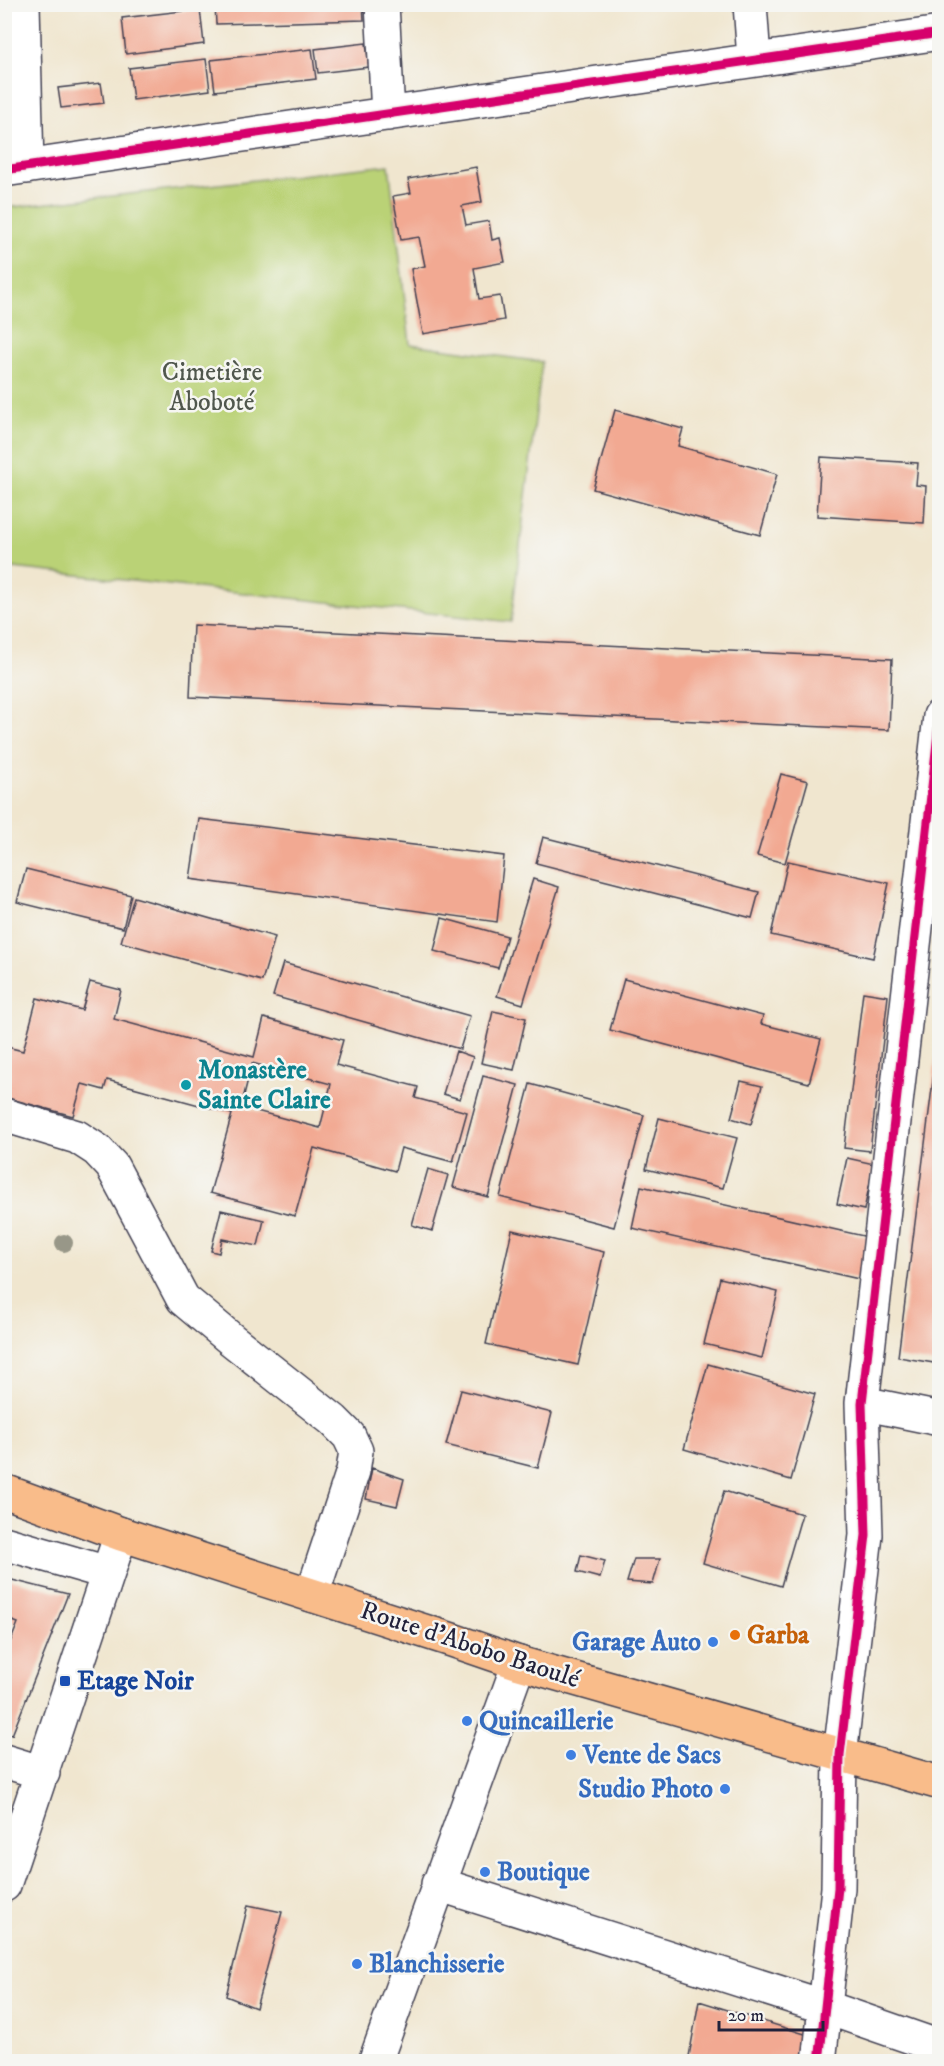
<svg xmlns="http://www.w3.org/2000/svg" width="944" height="2066" font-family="'IM FELL DW Pica',serif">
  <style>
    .green { fill: #bad276; stroke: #6e7a58; stroke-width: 1.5 }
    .building { fill: #f2a992; fill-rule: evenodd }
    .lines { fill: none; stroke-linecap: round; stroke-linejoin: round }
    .minor-casing { stroke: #413f51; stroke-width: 36 }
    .major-casing { stroke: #413f51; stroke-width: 36 }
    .minor { stroke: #fff; stroke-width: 33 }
    .major { stroke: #f9bc8a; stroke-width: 33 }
    .cycleway-casing { stroke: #f6f6f2; stroke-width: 13 }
    .cycleway { stroke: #d6006c; stroke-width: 9 }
    .tree { fill: #989788 }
    .culture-dot { fill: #0f9aa8; stroke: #f6f6f2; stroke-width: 2 }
    .food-dot { fill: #e8710a; stroke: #f6f6f2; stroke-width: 2 }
    .shop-dot { fill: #3f7fe0; stroke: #f6f6f2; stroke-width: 2 }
    .transit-dot { fill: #1a4fb4; stroke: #f6f6f2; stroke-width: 2 }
    .labels { text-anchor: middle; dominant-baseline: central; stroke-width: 5; stroke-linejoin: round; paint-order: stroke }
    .park-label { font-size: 26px; fill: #50574d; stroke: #f6f6f2 }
    .culture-label { font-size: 26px; font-weight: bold; fill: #0d838f; stroke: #f6f6f2; text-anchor: start }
    .food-label { font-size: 26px; font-weight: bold; fill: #c56008; stroke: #f6f6f2; text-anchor: start }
    .shop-label { font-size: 26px; font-weight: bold; fill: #366cbe; stroke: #f6f6f2; text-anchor: start }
    .street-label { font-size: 26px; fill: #22223b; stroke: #f6f6f2 }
    .transit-label { font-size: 26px; font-weight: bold; fill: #164399; stroke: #f6f6f2; text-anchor: start }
  </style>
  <rect width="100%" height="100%" fill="#f6f6f2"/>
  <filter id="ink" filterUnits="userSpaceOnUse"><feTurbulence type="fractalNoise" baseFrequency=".0167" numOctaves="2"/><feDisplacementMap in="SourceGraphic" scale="12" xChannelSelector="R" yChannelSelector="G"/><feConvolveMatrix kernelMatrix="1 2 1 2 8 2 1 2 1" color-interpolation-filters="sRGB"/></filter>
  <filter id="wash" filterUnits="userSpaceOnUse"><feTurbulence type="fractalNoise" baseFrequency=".008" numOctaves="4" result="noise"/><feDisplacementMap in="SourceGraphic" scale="24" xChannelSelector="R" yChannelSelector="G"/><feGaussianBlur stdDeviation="1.35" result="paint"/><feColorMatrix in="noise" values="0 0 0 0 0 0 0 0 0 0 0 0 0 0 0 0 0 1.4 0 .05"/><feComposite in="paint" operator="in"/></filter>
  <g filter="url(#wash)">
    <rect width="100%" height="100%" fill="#f0e6cf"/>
    <!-- green -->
    <path class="green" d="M389,165L410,344L542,362L511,622L5,567V208Z"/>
    <g id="blocks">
      <!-- building -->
      <path class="building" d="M215,4H363L364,20L216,24Z
        M200,9L204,44L126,54L122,18Z
        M366,43L369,67L318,73L315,49Z
        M312,49L316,79L215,91L211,60Z
        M206,59L210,90L133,100L129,68Z
        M101,83L104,103L61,108L58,88Z
        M476,167L482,202L462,206L466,225L489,221L492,240L500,238L505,262L474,268L479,299L500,296L504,320L423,334L411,269L425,266L419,237L401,240L393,196L411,193L408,179Z
        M615,410L683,429L678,446L777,474L760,535L593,489Z
        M821,457L918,463L916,485L926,486L924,523L817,516Z
        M193,625L892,659L889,730L190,697Z
        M781,774L808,781L785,863L757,856Z
        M199,819L504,856L497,922L190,879Z
        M543,837L759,892L752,918L536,863Z
        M788,861L889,883L873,958L771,935Z
        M26,869L131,895L123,928L17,902Z
        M533,879L559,887L523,1004L497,996Z
        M134,897L275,937L262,981L121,942Z
        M442,918L507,936L498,968L434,951Z
        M283,963L470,1016L460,1049L273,996Z
        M624,979L763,1016L761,1024L821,1039L809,1083L610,1030Z
        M90,982L121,990L114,1019L254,1057L264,1018L343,1040L336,1065L418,1087L415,1098L467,1112L453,1162L401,1148L395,1171L314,1148L295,1216L210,1193L232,1114L107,1080L104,1090L82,1084L73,1116L4,1097V1055L7,1047L23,1051L37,998L82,1010ZM252,1063L331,1084L320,1128L241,1107Z
        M863,992L888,996L870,1151L844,1148Z
        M493,1011L526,1018L514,1070L481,1063Z
        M938,1041H940V1364L898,1357Z
        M456,1051L473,1057L460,1099L443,1094Z
        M483,1076L518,1085L488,1197L453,1187Z
        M741,1081L762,1086L751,1124L731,1118Z
        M530,1084L644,1115L614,1227L500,1197Z
        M659,1118L737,1138L723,1188L646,1169Z
        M847,1158L874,1164L864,1210L837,1204Z
        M428,1169L448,1175L432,1231L412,1225Z
        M641,1186L868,1237L859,1279L632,1228Z
        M221,1210L264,1220L258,1246L222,1239L219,1253L211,1251Z
        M512,1230L604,1252L578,1365L486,1344Z
        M720,1278L778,1292L762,1358L704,1344Z
        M708,1364L815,1394L791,1480L684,1449Z
        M461,1390L552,1413L538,1468L446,1445Z
        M372,1468L404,1479L397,1506L366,1499Z
        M724,1491L802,1514L781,1586L703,1563Z
        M581,1555L605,1561L600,1578L577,1572Z
        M634,1559H660L653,1584L627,1582Z
        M4,1578L68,1594L12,1735L5,1733V1655L18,1623L4,1618Z
        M248,1905L282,1912L256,2008L226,1996Z
        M699,2001L808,2035L805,2062H688Z"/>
    </g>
  </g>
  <g filter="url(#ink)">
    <use href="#blocks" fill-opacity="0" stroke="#413f51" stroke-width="1.5"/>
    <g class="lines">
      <!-- minor casing -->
      <g class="minor-casing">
        <path id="minor" d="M23,4L27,167
          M382,4L388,114
          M750,4L754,59
          M4,170L940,33
          M4,1115L77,1137L97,1150L112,1166L183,1299L232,1340L333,1420L349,1436L356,1451L353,1471L312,1595
          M862,1403L940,1419
          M4,1543L108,1573
          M4,1761L43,1773
          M438,1884L825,2007L940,2047
          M4,1885L121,1534
          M375,2062L519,1663
          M819,2062L838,1888L840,1755L866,1535L862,1403L940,716"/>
      </g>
      <!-- major casing -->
      <g class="major-casing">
        <path id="major" d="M4,1491L121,1534L452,1640L519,1663L940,1783"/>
      </g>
      <!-- minor -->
      <use href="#minor" class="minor"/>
      <!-- major -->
      <use href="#major" class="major"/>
      <!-- cycleway casing -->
      <g class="cycleway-casing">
        <path id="cycleway" d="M4,170L940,33
          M819,2062L838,1888L840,1755L866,1535L862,1403L940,716"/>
      </g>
      <!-- cycleway -->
      <use href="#cycleway" class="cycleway"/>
    </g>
    <!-- trees -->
    <circle class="tree" cx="64" cy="1243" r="9"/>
  </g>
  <!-- markers -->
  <circle class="culture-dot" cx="186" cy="1085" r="6"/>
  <circle class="food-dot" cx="735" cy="1635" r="6"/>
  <g class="shop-dot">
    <circle cx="713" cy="1642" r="6"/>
    <circle cx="467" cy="1721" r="6"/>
    <circle cx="571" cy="1755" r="6"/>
    <circle cx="725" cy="1789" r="6"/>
    <circle cx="485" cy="1872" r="6"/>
    <circle cx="357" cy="1964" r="6"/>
  </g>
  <rect class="transit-dot" x="59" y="1675" width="12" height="12" rx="3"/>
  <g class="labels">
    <!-- park labels -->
    <g class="park-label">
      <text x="212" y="372">Cimetière<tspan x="212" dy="30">Aboboté</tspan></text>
    </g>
    <!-- culture labels -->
    <g class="culture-label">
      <text x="198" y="1070">Monastère<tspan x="198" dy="30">Sainte Claire</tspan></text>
    </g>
    <!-- food labels -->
    <g class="food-label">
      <text x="747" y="1635">Garba</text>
    </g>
    <!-- shop labels -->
    <g class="shop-label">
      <text x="701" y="1642" text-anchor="end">Garage Auto</text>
      <text x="479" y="1721">Quincaillerie</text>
      <text x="583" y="1755">Vente de Sacs</text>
      <text x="713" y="1789" text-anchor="end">Studio Photo</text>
      <text x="497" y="1872">Boutique</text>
      <text x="369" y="1964">Blanchisserie</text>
    </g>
    <!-- street labels -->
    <g class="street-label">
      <text transform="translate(470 1645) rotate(18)">Route d'Abobo Baoulé</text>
    </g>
    <!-- transit labels -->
    <g class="transit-label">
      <text x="77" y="1681">Etage Noir</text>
    </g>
  </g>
  <!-- margin -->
  <rect width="944" height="2066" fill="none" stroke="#f6f6f2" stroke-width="24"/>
  <!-- scale -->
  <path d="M719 2021v9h104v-9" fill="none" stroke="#22223b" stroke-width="3"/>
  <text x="728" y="2021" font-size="18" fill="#22223b" stroke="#f6f6f2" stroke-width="4.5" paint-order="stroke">20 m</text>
</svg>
